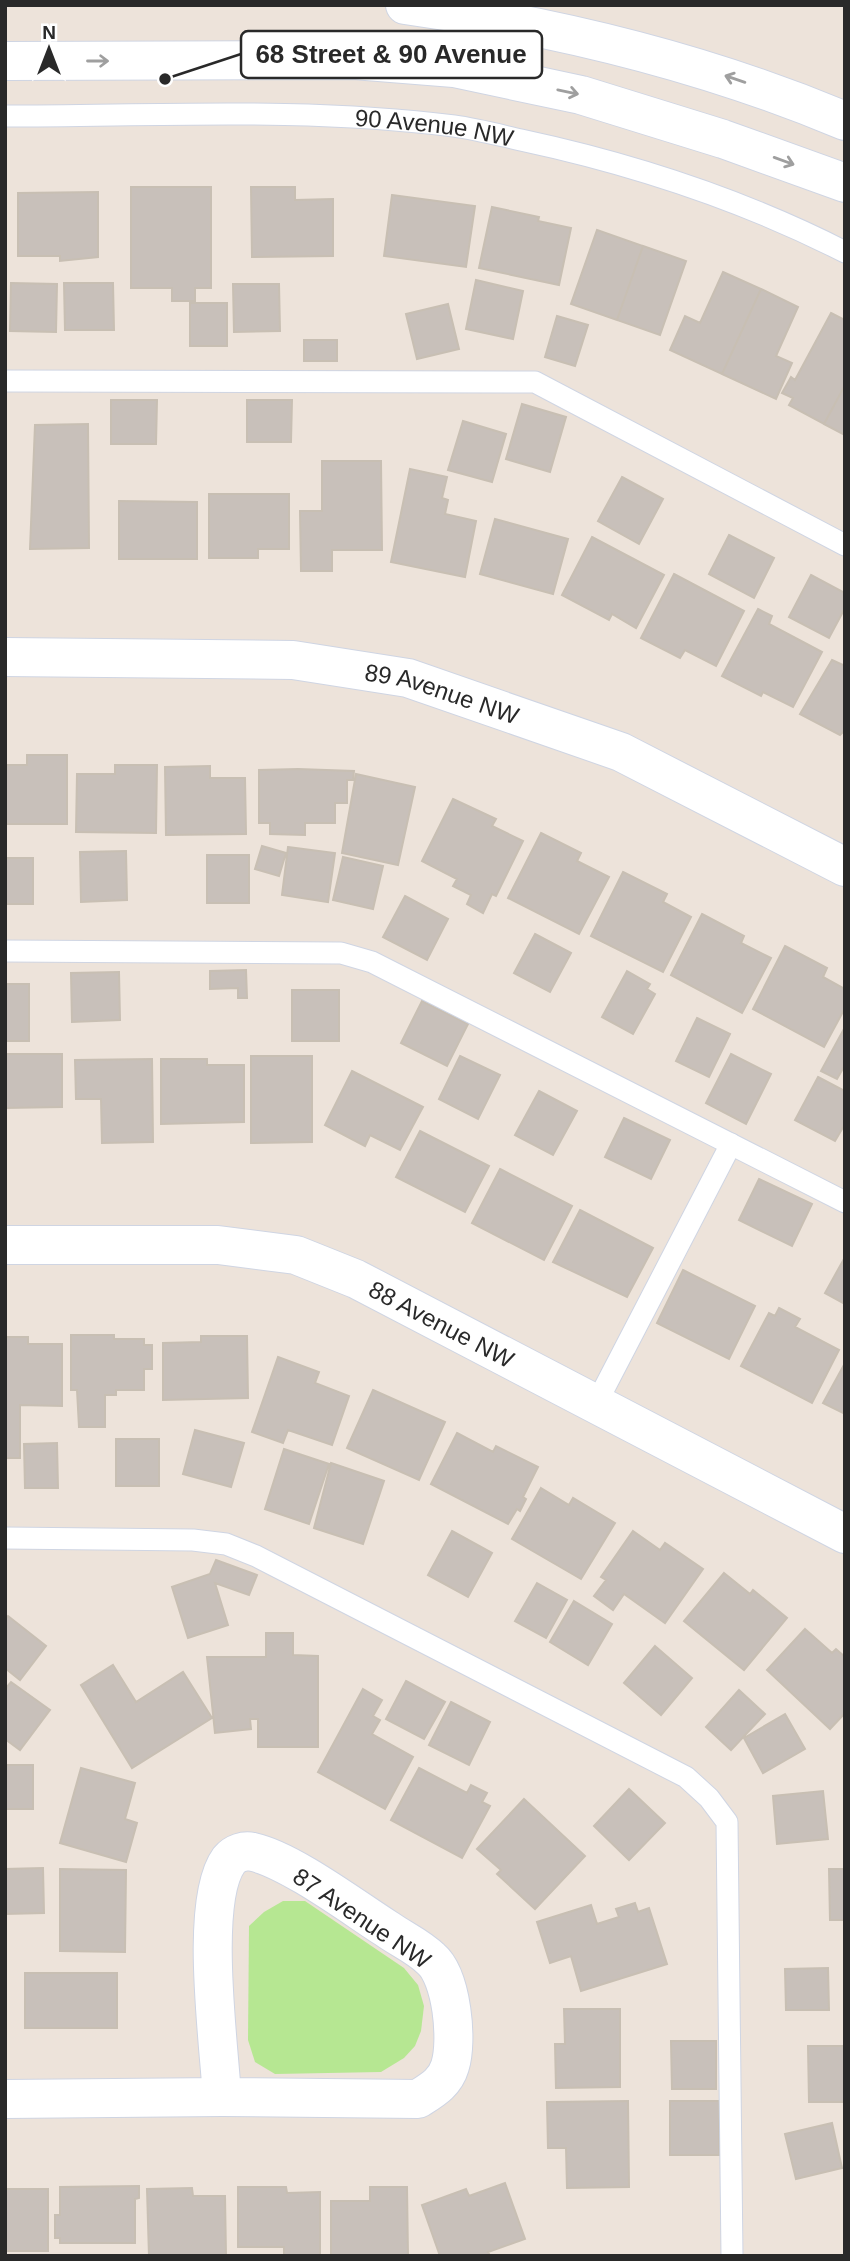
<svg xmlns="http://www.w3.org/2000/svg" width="850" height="2261" font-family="Helvetica,sans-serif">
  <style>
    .green { fill: #b6e792 }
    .building { fill: #c8c0ba; stroke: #c8bfb3; stroke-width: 2 }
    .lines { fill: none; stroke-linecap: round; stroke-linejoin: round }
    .service-casing { stroke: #cfd5e3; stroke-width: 23 }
    .minor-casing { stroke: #cfd5e3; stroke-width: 40 }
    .secondary-casing { stroke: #cfd5e3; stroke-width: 40 }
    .service { stroke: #fff; stroke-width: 21 }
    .minor { stroke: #fff; stroke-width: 38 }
    .secondary { stroke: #fff; stroke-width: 38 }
    .oneway { stroke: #9f9f9f }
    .labels { text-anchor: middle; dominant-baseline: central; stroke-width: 7; stroke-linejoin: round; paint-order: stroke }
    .street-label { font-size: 24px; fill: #292929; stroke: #fff }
    .leader { fill: none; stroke: #292929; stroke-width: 2.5 }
    .callout-dot { fill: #292929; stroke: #fff; stroke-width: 2.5 }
    .callout { fill: #fff; stroke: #292929; stroke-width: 2.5 }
    .callout-label { font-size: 26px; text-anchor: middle; font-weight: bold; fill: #292929 }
  </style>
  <rect width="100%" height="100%" fill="#ede3da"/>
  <!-- green -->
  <path class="green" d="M283,1901H305L404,1968L418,1985L424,2006L421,2031L415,2046L404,2058L381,2072L275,2074L255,2062L248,2040L249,1926L264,1912Z"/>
  <!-- building -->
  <path class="building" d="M131,187H211V288H195V301H172V288H131Z
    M251,187H295V200L333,199V256L252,257Z
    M98,192V257L60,261V256H18V193Z
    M392,195L475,206L466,267L384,256Z
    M492,207L539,217L538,221L571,228L559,285L479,268Z
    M597,230L643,246L617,320L571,304Z
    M643,246L686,261L660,335L617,320Z
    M723,272L761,289L722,374L670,350L685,316L700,323Z
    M476,280L523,291L513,339L466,329Z
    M11,283L57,284L56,332L10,331Z
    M64,283H113L114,330H65Z
    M233,284H279L280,331L234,332Z
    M761,289L798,307L776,356L792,363L776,399L722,374Z
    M190,303H227V346H190Z
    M448,304L459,349L417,359L406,314Z
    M831,313L845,320V385L824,424L789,405L793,398L782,393L791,377L795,380Z
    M557,316L588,325L575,366L545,357Z
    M304,340H337V361H304Z
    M845,385V435L824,424Z
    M111,400H157L156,444H111Z
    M247,400H292L291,442H247Z
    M522,404L566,417L550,472L506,459Z
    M463,421L506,434L492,482L448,470Z
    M88,424L89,548L30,549L35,425Z
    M322,461H381L382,550H332V571H301L300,511H322Z
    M410,469L447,477L442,498L448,500L445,514L476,521L465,577L391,562Z
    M622,477L663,499L639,544L598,521Z
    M209,494H289V549H258V558H209Z
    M119,501L197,502V559H119Z
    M495,519L568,539L553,594L480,574Z
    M729,535L774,558L754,598L709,574Z
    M592,537L664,575L636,628L612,614L609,620L562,595Z
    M674,574L744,611L716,666L685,650L680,658L641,638Z
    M811,575L845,593V608L829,638L789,617Z
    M758,609L772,616L769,624L822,652L793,707L763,692L761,696L722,676Z
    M832,660L845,666V730L840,735L800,714Z
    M27,755H67V824H5V765H27Z
    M115,765H157L156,833L76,832L77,774H115Z
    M210,766V778H245L246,834L166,835L165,767Z
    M298,769L354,771L353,780H347V803H335V823H305V835L270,834V823H259V770Z
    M356,774L415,787L398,865L342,853Z
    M453,799L496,819L492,826L523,841L496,896L492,894L483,913L467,904L471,895L453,886L457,879L422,861Z
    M541,833L581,853L577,861L609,877L579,934L508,898Z
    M262,846L286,853L279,876L255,869Z
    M288,847L335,853L328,902L282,895Z
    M126,851L127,900L81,902L80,852Z
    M207,855H249V903H207Z
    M343,857L383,866L373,909L333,900Z
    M5,858H33V904H5Z
    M623,872L667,894L663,902L691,917L663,972L591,936Z
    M405,896L448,919L427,960L383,937Z
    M702,914L744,936L741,943L771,958L742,1013L671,975Z
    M535,934L571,953L550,992L514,973Z
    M785,946L827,968L823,977L845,989V1008L824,1047L753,1009Z
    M246,970L247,998H238V988L210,989V971Z
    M627,971L650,984L647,989L655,994L633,1034L602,1017Z
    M119,972L120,1020L72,1022L71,973Z
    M5,984H29V1041H5Z
    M292,990H339V1041H292Z
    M422,1001L468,1024L447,1066L401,1043Z
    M697,1018L730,1034L709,1077L676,1061Z
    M845,1027V1065L837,1079L821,1071Z
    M5,1054H62V1107L5,1108Z
    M731,1054L771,1074L746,1124L706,1103Z
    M251,1056H312V1142L251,1143Z
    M460,1056L500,1075L478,1119L439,1099Z
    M152,1059L153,1142L102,1143L101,1099H76L75,1060Z
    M161,1059H207V1065H244V1122L161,1124Z
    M352,1071L423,1107L400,1150L370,1135L365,1146L325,1125Z
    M818,1077L845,1091V1124L835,1141L795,1120Z
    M539,1091L577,1111L553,1155L515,1135Z
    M624,1118L670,1140L651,1179L605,1157Z
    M420,1131L489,1166L465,1212L396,1177Z
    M500,1169L572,1206L544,1260L472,1223Z
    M759,1179L812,1204L792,1246L739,1220Z
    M580,1210L653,1248L627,1297L553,1262Z
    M845,1257V1304L825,1293Z
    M683,1270L755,1306L729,1359L657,1323Z
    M779,1308L800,1319L795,1327L839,1350L812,1403L741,1366L769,1313L775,1316Z
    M71,1335H114V1339H144V1345H152V1369H144V1390H116V1395H105V1427H79L77,1390H71Z
    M201,1336H247L248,1398L163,1400V1343L201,1342Z
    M5,1337H28V1344H62V1406L20,1405V1458H5Z
    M278,1357L319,1372L315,1383L349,1396L332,1445L288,1430L283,1443L252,1432Z
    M845,1363V1414L823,1403Z
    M373,1390L445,1422L419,1480L347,1448Z
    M195,1430L244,1443L231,1487L183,1474Z
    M457,1433L493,1452L496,1446L538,1467L523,1497L526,1499L520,1511L517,1509L508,1524L431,1484Z
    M116,1439H159V1486H116Z
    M57,1443L58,1488H25L24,1444Z
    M284,1449L329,1464L309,1524L265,1509Z
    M331,1463L384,1481L363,1544L314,1528Z
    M541,1488L569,1505L573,1498L615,1523L581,1579L512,1539Z
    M452,1531L492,1553L468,1597L428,1575Z
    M633,1531L660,1550L665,1543L703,1569L665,1623L624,1594L613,1610L594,1596L606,1580L601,1577Z
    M216,1560L257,1575L249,1595L215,1583L228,1625L188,1638L172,1587L210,1574Z
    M724,1573L750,1594L753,1590L787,1618L744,1670L684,1621Z
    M537,1583L567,1600L546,1638L515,1621Z
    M574,1601L612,1624L588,1665L550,1642Z
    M8,1616L46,1646L20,1680L5,1668V1619Z
    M805,1629L832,1653L836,1649L845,1657V1713L830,1729L767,1670Z
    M266,1633H293V1655L318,1656V1747H258V1719H250L251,1729L215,1733L207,1657H266Z
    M655,1646L692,1678L661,1715L624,1683Z
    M113,1665L136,1702L183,1672L212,1718L132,1768L81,1685Z
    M406,1681L445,1702L424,1739L386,1719Z
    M11,1682L50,1710L20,1750L5,1739V1689Z
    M363,1689L382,1700L373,1716L380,1720L372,1734L413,1757L385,1809L318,1772Z
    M739,1690L765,1714L731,1750L706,1727Z
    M451,1702L490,1722L469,1765L429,1745Z
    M785,1714L805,1749L763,1773L744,1738Z
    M5,1765H33V1809H5Z
    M81,1768L135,1783L125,1819L137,1823L126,1862L60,1843Z
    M419,1768L467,1793L471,1785L487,1793L482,1802L490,1806L462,1858L391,1820Z
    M629,1789L665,1823L629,1860L594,1826Z
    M823,1791L828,1839L777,1844L773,1796Z
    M524,1799L585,1856L535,1909L497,1874L501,1870L477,1849Z
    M43,1868L44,1913L5,1914V1869Z
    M60,1869L126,1870L125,1952L60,1951Z
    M829,1869H845V1920H830Z
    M635,1903L638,1912L649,1908L667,1964L581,1991L571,1956L550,1963L537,1922L591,1905L597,1924L619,1917L616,1909Z
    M828,1968L829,2010H786L785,1969Z
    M25,1973H117V2028H25Z
    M564,2009H620V2087L556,2088L555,2044H565Z
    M671,2041H716V2089H672Z
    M808,2046H845V2102H809Z
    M628,2101L629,2187L567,2188L566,2148H548L547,2102Z
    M670,2101H719V2155H670Z
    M832,2123L842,2168L796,2179L785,2134Z
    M505,2183L525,2239L488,2252L490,2256H440L422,2205L466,2189L469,2196Z
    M139,2186V2198L135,2199V2243H60V2238H55V2215H60V2187Z
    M238,2187H286L287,2193L320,2192V2256H284V2247H238Z
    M370,2187H407L408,2256H331V2201H370Z
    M192,2188L193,2196H225L226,2256H149L147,2189Z
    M5,2189H48V2251H5Z"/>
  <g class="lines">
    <!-- service casing -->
    <g class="service-casing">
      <g id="service">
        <path id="s1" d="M5,116C154,116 306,107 454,126C476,129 499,135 521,140C633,164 743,200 845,252"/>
        <path d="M5,381L535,382L845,545"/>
        <path d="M5,951L341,953L372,962L845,1202"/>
        <path d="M596,1404L731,1144"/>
        <path d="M5,1538L193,1540L226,1544L256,1556L686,1777L709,1798L727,1822L732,2256"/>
      </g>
    </g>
    <!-- minor casing -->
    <g class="minor-casing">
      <g id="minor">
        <path id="s2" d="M5,657L293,660L408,678L621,752L845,867"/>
        <path id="s3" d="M5,1245H218L296,1255L356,1279L845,1534"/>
        <path d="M5,2099L222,2097L418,2099C432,2090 445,2083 450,2066C458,2041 452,1977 431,1959C419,1947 401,1939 387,1929C354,1908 290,1860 253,1852C244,1850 235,1853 229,1860C199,1901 219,2043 222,2097"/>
      </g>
    </g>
    <!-- secondary casing -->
    <g class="secondary-casing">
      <path id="secondary" d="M405,5C557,26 704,62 845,121
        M5,61L354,60L454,68L581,95L723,139L845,183"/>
    </g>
    <!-- service -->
    <use href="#service" class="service"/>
    <!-- minor -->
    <use href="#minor" class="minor"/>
    <!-- secondary -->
    <use href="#secondary" class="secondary"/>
  </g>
  <!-- one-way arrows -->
  <defs><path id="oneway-shaft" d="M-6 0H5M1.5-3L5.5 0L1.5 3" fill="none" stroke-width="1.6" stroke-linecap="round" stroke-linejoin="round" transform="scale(1.75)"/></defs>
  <g class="oneway">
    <use href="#oneway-shaft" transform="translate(98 61)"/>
    <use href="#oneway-shaft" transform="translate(735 79) rotate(-161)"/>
    <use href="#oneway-shaft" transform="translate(568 92) rotate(12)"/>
    <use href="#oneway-shaft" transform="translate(784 161) rotate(20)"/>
  </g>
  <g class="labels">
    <!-- street labels -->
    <g class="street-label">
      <text stroke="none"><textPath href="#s1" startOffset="430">90 Avenue NW</textPath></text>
      <text stroke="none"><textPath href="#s2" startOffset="441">89 Avenue NW</textPath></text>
      <text stroke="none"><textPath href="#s3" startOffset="453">88 Avenue NW</textPath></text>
      <text transform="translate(362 1918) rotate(34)">87 Avenue NW</text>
    </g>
  </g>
  <!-- callouts -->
  <path class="leader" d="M165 79L241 54"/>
  <circle class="callout-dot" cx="165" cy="79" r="7"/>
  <rect class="callout" x="241" y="31" width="301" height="47" rx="7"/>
  <g class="callout-label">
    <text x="391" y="63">68 Street &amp; 90 Avenue</text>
  </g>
  <!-- border -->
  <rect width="850" height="2261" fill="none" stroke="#292929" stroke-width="14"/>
  <!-- north arrow -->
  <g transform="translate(49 49)" stroke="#ffffff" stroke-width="5" paint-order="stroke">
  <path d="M0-5L12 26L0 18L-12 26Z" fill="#292929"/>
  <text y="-10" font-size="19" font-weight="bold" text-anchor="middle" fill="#292929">N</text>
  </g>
</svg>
